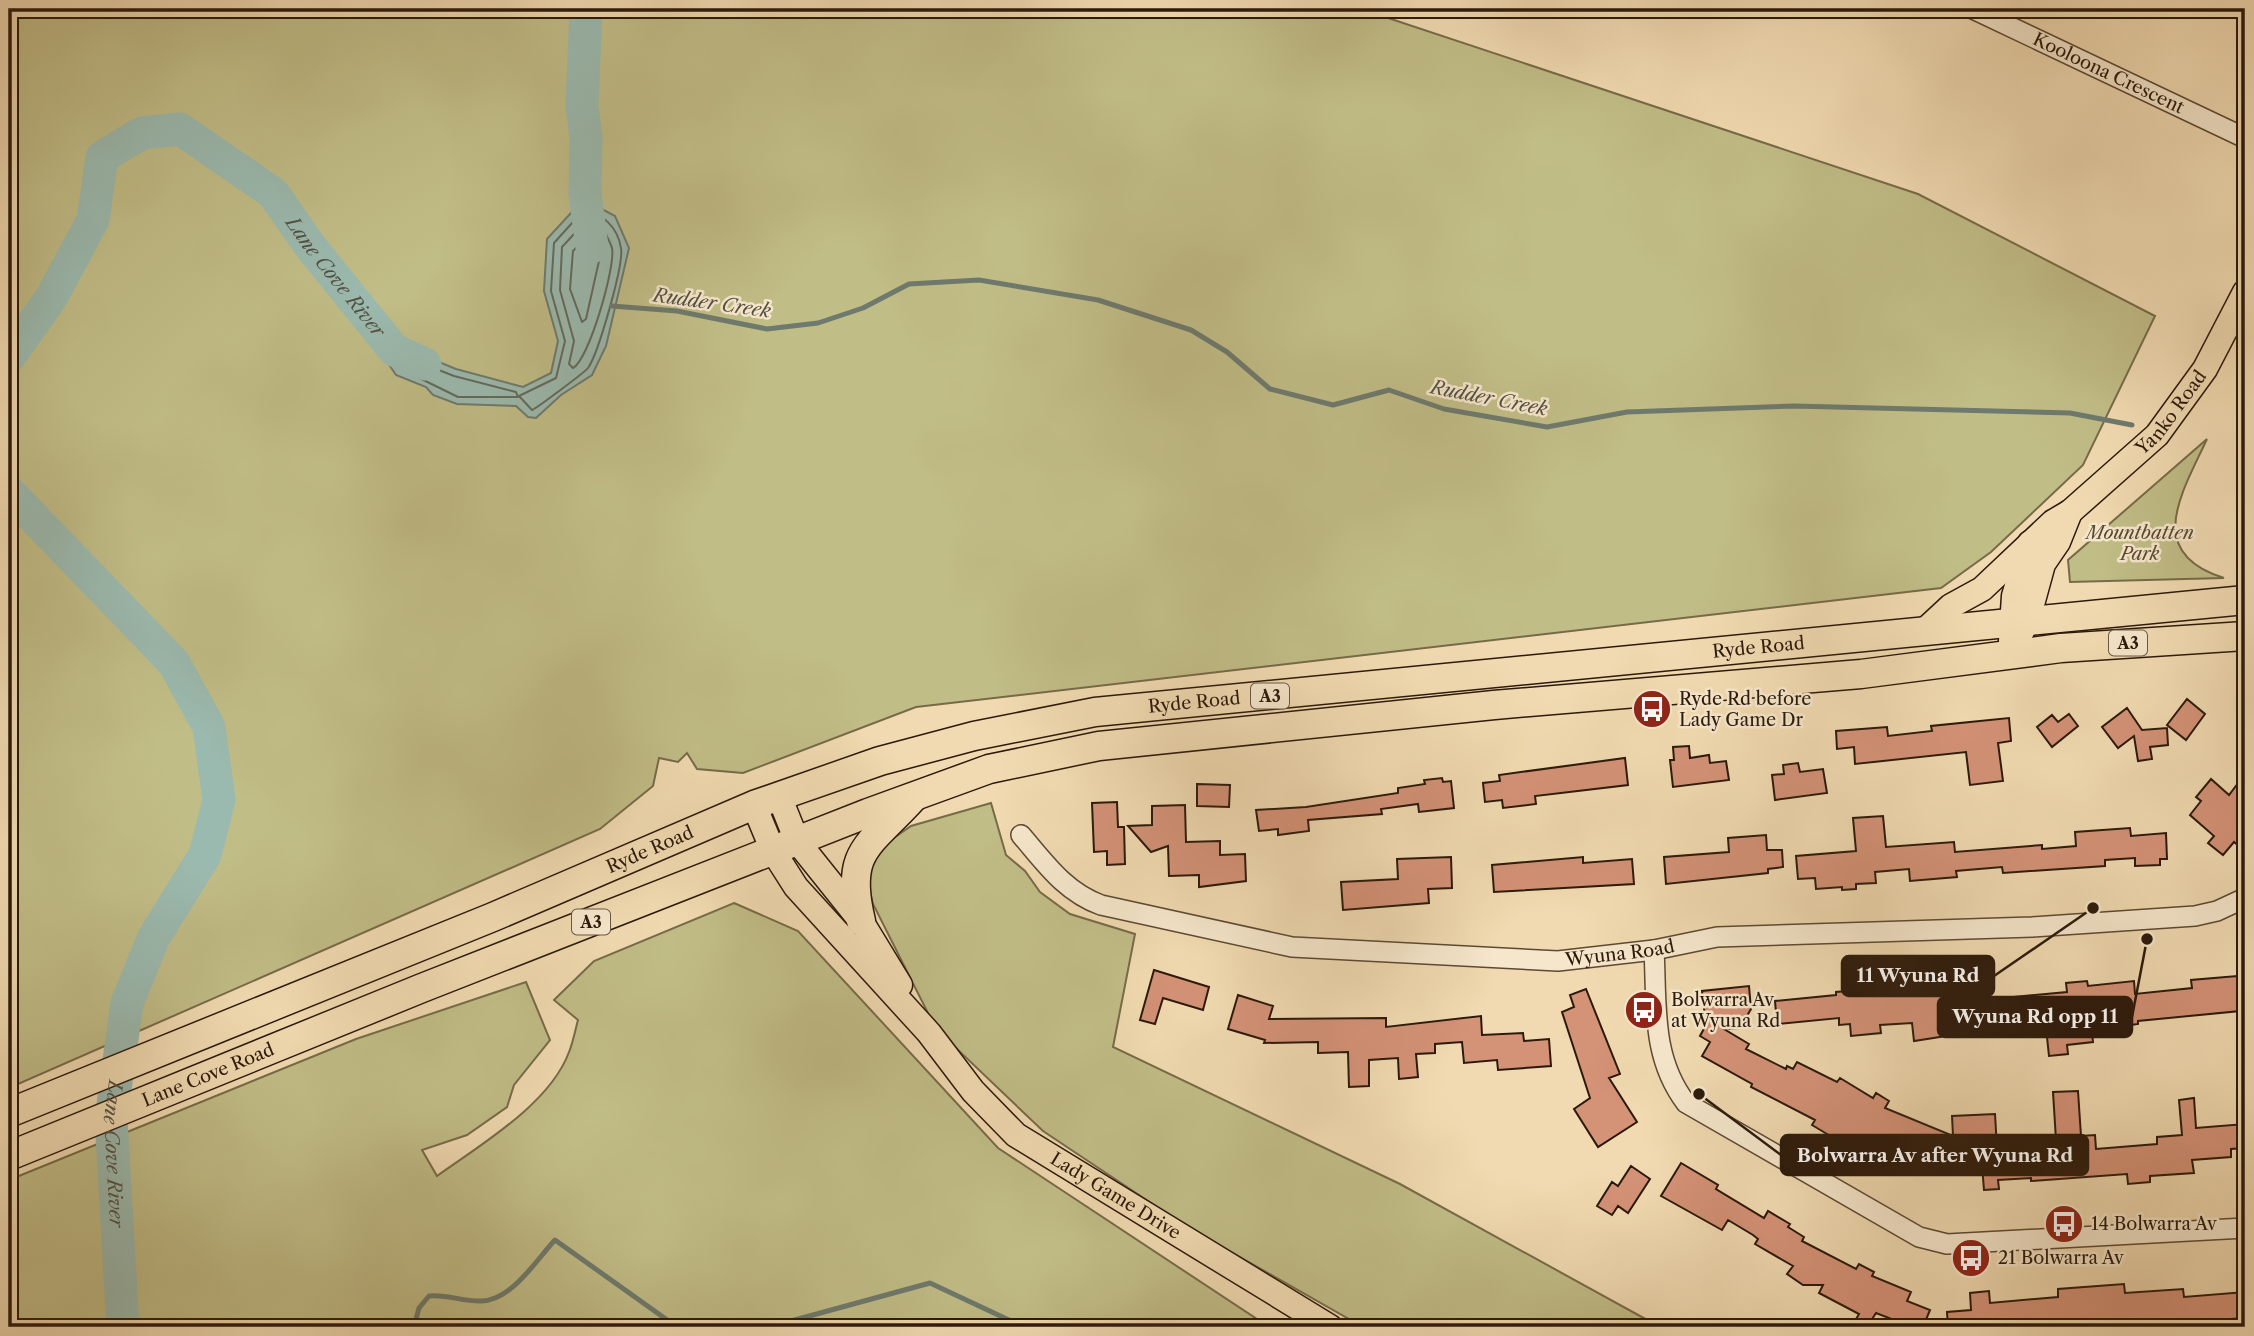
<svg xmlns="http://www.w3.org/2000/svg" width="2254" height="1336" font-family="'Libre Caslon Text',serif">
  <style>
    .green { fill: #c1bd87; stroke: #766b49; stroke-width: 2 }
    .water { fill: #9bbaaf; stroke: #6e7a6d; stroke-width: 2 }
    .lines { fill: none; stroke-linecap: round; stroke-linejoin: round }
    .shore { stroke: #636a5d; stroke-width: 2 }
    .stream { stroke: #6e7a6d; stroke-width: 5 }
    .river { stroke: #9bbaaf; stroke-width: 33 }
    .building { fill: #d49277; stroke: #2b190b; stroke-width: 2 }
    .minor-casing { stroke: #5c4934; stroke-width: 22 }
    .major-casing { stroke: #2b190b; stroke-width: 27 }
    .highway-casing { stroke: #2b190b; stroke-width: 31 }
    .minor { stroke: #f6e7cc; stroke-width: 19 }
    .major { stroke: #f1dab1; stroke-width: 24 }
    .highway { stroke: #f1dab1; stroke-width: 28 }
    .labels { text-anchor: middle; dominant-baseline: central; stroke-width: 5; stroke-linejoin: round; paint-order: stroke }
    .shield { fill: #f6e7cc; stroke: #685745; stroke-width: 2 }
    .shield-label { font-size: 16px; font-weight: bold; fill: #2b190b }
    .street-label { font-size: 18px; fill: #2b190b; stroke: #f6e7cc }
    .park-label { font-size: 18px; font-style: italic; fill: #584a30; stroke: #f6e7cc }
    .poi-label { font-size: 18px; fill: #2b190b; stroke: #f6e7cc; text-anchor: start }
    .water-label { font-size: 19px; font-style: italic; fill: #525144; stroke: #f6e7cc }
    .leader { fill: none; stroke: #2b190b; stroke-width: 2.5 }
    .callout-dot { fill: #2b190b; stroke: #f6e7cc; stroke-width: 2.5 }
    .callout { fill: #2b190b; stroke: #2b190b; stroke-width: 2.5 }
    .callout-label { font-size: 19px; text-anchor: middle; font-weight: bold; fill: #fff }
  </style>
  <rect width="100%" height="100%" fill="#f1dab1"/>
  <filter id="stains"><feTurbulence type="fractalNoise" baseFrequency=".00286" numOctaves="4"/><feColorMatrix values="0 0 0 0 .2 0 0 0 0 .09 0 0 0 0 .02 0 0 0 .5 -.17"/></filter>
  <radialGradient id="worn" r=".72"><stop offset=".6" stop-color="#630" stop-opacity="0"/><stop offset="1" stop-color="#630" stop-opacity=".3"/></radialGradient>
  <!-- green -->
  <path class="green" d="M9,9H1361L1918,194L2155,316L2083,465L1991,552L1941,588L916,707L743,773L697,769L687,753L678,762L659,758L653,786L600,829L9,1088Z
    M2207,439C2182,493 2143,553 2224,578L2070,582L2068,560Z
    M991,803L1006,855L1025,871L1040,892L1070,914L1135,934L1113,1047L1400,1184L1660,1327H1363L1187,1227L1043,1131L936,1029L873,904L868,884L874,852L911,826Z
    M734,903L798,931L998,1148L1269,1327H9V1180L356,1039L526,982L550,1040L514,1085L507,1107L467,1135L422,1150L437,1176C480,1145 550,1104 569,1052C573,1042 575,1031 578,1020L554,1000L594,961Z"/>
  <!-- water -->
  <path class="water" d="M580,203L598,207L615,216L629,248L606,346L592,375L561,395L536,418L528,417L516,406L457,404L433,395L426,387L396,375L380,351L383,343L390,342L456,369L523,387L551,373L558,341L544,291L547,239Z"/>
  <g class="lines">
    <!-- shore -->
    <path class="shore" d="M582,212C602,211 618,228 621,248C624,265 598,354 588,368C585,372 537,408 532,410L519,396L556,378L565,341L551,291L554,243Z
      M587,220L603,227C605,234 610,241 612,248C616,265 589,360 573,368L569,364L574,341L560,290L562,247Z
      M591,233L601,252L586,319L582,322L570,289L573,251Z
      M393,352L454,376L516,392L518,397H458L401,369L392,357Z"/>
    <!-- stream -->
    <path class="stream" d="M612,306L677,311L767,329L818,323L863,308L909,284L979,280L1098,300L1191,330L1227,352L1270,389L1333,405L1389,390L1444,409L1547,427L1627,412L1794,406L2070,413L2132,425
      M414,1327L419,1308L429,1296C448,1294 463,1302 482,1301C512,1300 537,1259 555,1240L677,1327
      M769,1327L930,1283L1024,1327"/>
    <!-- river -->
    <g class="river">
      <path d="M586,9L582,106L586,138L585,194L592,247"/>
      <path id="s1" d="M9,357L51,298L93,220L102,157L142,133L180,129L273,193L310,246L394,350L425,364"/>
      <path id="s2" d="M9,492L174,663L209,727L219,800L205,855L154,937L127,1003L111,1119L123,1327"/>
    </g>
  </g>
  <!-- building -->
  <path class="building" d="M2187,699L2205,714L2186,740L2167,725Z
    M2127,708L2142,730L2167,728L2168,745L2150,747L2152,759L2138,761L2134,736L2118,748L2102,727Z
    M2069,714L2078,726L2052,747L2037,727L2052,715L2058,722Z
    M2009,718L2011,741L1998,743L2003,781L1970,785L1966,752L1855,764L1854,747L1837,749L1836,731L1887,727L1888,736L1932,731L1931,726Z
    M1689,746L1690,758L1709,755L1710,763L1726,761L1729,780L1673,787L1670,760H1674L1673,747Z
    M1625,758L1628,785L1535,796L1536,804L1503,808L1502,800L1485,802L1483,783L1500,781L1499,775Z
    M1798,763L1800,772L1823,769L1827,793L1775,800L1772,775L1784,774L1783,765Z
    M2245,774V851L2234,842L2223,855L2208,843L2214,836L2190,815L2201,801L2196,797L2211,779L2229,795Z
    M1442,778L1443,782L1451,781L1454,808L1419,812L1418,804L1381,809L1382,814L1308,820L1309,831L1278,835V829L1259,831L1256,810L1306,807L1398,793V788L1425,784L1424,780Z
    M1197,784L1230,785L1229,807L1197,806Z
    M1117,802L1118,827H1124L1125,864L1107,865V851L1094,852L1092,803Z
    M1185,805L1186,842L1220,841V855L1245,854L1246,881L1199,887V875L1169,876L1168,846L1151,852L1128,826L1152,825V806Z
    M1883,816L1886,847L1954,842L1955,852L2042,845V849L2076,846L2075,832L2130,828L2131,836L2166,833L2167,859H2160V865L2135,866V858L2105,860V866L2003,873L2002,867L1956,871L1957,877L1910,881L1909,869L1875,872L1876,883L1856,884V889L1842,890V887L1816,889L1815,878L1798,879L1796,856L1856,851L1853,818Z
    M1766,835L1767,850H1782L1783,867L1768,869V873L1666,884L1664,857L1729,852L1728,838Z
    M1451,857L1452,888L1428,889L1429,903L1343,910L1341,882L1398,879L1397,859Z
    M1583,857V863L1632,859L1634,884L1494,892L1492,865Z
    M1154,970L1209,987L1203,1010L1163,998L1155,1024L1140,1020Z
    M2237,976V981L2245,980V996L2239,997L2240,1011L2138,1021V1024L2124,1026L2122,1011L2090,1014L2093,1042L2067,1045L2068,1054L2049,1056L2045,1018L1985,1024V1030L1914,1041L1912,1023L1880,1025L1881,1033L1851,1036L1850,1024L1839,1025V1018L1777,1024L1775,1001L1836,995V992L1936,983L1937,992L1981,988L1982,1000L2067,992L2066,983L2087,981L2088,986L2134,981L2135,994L2192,988L2191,980Z
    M1749,986L1751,1009L1740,1028L1724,1029L1749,1044L1746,1049L1786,1069L1787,1066L1793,1069L1797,1062L1837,1082L1840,1078L1873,1098L1876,1093L1889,1101L1885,1108L1953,1136L1952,1116L1995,1114L1997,1148L2056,1140L2053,1092L2078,1091L2081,1136L2095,1135L2096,1149L2157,1144V1137L2182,1135L2179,1100L2194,1098L2196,1128L2245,1124V1148L2231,1149V1157L2192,1160L2194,1173L2150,1176V1182L2128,1184L2127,1174L2031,1181V1178L1998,1180L1999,1189L1984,1190L1981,1153L1940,1156L1934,1170L1877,1146L1875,1149L1858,1139L1852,1149L1812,1125L1815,1120L1751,1087L1752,1084L1702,1056L1710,1042L1700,1036L1706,1025L1702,991Z
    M1586,989L1620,1074L1609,1078L1637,1122L1598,1147L1574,1109L1590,1098L1562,1012L1574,1007L1570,995Z
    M1238,995L1273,1006L1269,1019L1386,1018V1027L1481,1016L1482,1035L1523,1033L1524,1041L1549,1039L1551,1066L1498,1070L1497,1060L1464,1063L1462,1042L1435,1044V1053L1416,1054L1418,1077L1399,1079L1398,1058L1369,1060V1086L1349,1087L1348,1052L1318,1053V1042L1264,1043L1265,1040L1228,1029Z
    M1681,1163L1718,1185L1716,1189L1764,1218L1768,1211L1790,1224L1788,1227L1804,1237L1802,1241L1856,1269L1859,1264L1874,1272L1872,1276L1911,1292L1907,1301L1930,1310L1923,1327H1912L1876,1313L1867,1327L1855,1321L1859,1314L1819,1293L1823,1285H1803L1787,1274L1793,1266L1755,1244L1758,1239L1753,1235L1728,1220L1722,1230L1661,1196Z
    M1631,1166L1650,1179L1628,1213L1618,1206L1612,1215L1597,1206L1612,1182L1618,1186Z
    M2124,1284L2125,1293L2183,1289L2184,1297L2245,1292V1318L2186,1322V1327H2068V1321L2036,1324V1327H1948L1947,1312L1971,1310L1970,1293L1989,1291L1990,1303L2058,1297V1289Z"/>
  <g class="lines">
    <!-- minor casing -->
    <g class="minor-casing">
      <g id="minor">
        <path id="s3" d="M1973,9L2245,138"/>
        <path id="s4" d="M1021,835C1045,863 1065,892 1101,905L1292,947L1558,961L1654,950L1717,937L2032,927L2195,916L2217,911L2245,898"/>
        <path d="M1654,950C1657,1005 1651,1057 1686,1103L1919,1237L1947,1244L2245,1228"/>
      </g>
    </g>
    <!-- major casing -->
    <g class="major-casing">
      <g id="major">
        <path id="s5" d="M1924,631L1951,606L1982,589L2053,522L2070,512L2157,435L2205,369L2245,292"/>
        <path d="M2011,641L2014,596L2030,543"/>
        <path d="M2011,653L2028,619L2043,564L2058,542L2070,512"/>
        <path d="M779,796L797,841L861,921L900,985"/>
        <path id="s6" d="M754,805L773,851L796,887L929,1033L973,1091L1016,1135L1330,1327"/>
      </g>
    </g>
    <!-- highway casing -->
    <g class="highway-casing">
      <g id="highway">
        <path d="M861,921C844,851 869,846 912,799"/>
        <path id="s7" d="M9,1113L493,917L754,805L880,761L974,736L1095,712L2245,600"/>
        <path id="s8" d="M9,1156L422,988L868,813L989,769L1099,746L1494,705L1861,674L2061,648L2245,636"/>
      </g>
    </g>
    <!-- minor -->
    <use href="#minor" class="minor"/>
    <!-- major -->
    <use href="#major" class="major"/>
    <!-- highway -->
    <use href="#highway" class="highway"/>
  </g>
  <!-- icons -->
  <defs>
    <g id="bus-disc" transform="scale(2.0125)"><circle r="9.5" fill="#8f2418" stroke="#f6e7cc"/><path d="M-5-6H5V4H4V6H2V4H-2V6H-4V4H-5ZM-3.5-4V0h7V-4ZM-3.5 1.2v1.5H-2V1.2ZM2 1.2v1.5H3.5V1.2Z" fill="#fff"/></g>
  </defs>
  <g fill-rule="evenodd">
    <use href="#bus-disc" x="1652" y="709"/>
    <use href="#bus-disc" x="1644" y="1010"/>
    <use href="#bus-disc" x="2064" y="1224"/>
    <use href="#bus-disc" x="1971" y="1258"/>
  </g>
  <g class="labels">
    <!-- shield labels -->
    <g class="shield">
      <rect x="2109" y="630.5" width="38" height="25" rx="5"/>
      <rect x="1251" y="683.5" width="38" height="25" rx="5"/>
      <rect x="572" y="909.5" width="38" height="25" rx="5"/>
    </g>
    <g class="shield-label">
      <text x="2128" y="643">A3</text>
      <text x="1270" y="696">A3</text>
      <text x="591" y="922">A3</text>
    </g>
    <!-- street labels -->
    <g class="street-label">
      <text stroke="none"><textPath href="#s3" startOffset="150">Kooloona Crescent</textPath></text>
      <text stroke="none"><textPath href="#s5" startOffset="332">Yanko Road</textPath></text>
      <text stroke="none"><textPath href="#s7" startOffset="1827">Ryde Road</textPath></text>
      <text stroke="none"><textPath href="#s7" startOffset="1260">Ryde Road</textPath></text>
      <text stroke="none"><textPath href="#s7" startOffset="693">Ryde Road</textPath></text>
      <text stroke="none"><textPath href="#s4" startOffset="632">Wyuna Road</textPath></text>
      <text stroke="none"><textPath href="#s8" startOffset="215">Lane Cove Road</textPath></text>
      <text stroke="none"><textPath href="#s6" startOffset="541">Lady Game Drive</textPath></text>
    </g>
    <!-- park labels -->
    <g class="park-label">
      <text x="2140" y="533">Mountbatten<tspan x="2140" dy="21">Park</tspan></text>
    </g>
    <!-- poi labels -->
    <g class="poi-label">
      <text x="1679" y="699">Ryde Rd before<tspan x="1679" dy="21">Lady Game Dr</tspan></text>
      <text x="1671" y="1000">Bolwarra Av<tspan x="1671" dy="21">at Wyuna Rd</tspan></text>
      <text x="2091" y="1224">14 Bolwarra Av</text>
      <text x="1998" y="1258">21 Bolwarra Av</text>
    </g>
    <!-- water labels -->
    <g class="water-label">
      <text stroke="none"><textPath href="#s1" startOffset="527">Lane Cove River</textPath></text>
      <text transform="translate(712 303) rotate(8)">Rudder Creek</text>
      <text transform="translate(1489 398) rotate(11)">Rudder Creek</text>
      <text stroke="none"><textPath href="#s2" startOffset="761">Lane Cove River</textPath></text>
    </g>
  </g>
  <!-- callouts -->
  <path class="leader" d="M2093 908L1994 976M2147 939L2132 1017M1699 1094L1781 1155"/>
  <g class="callout-dot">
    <circle cx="2093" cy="908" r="7"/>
    <circle cx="2147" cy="939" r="7"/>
    <circle cx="1699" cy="1094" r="7"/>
  </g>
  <g class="callout">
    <rect x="1842" y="956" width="152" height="40" rx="7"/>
    <rect x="1938" y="997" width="194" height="40" rx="7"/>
    <rect x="1781" y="1135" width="307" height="40" rx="7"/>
  </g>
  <g class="callout-label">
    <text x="1918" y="982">11 Wyuna Rd</text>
    <text x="2035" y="1023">Wyuna Rd opp 11</text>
    <text x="1935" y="1162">Bolwarra Av after Wyuna Rd</text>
  </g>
  <!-- margin -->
  <rect width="2254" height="1336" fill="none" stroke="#f1dab1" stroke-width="35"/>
  <rect x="10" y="10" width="2233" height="1315" fill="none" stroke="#2b190b" stroke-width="3.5"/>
  <rect x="18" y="18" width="2219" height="1301" fill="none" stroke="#2b190b" stroke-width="2"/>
  <rect width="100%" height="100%" filter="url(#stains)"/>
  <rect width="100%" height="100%" fill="url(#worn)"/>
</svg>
